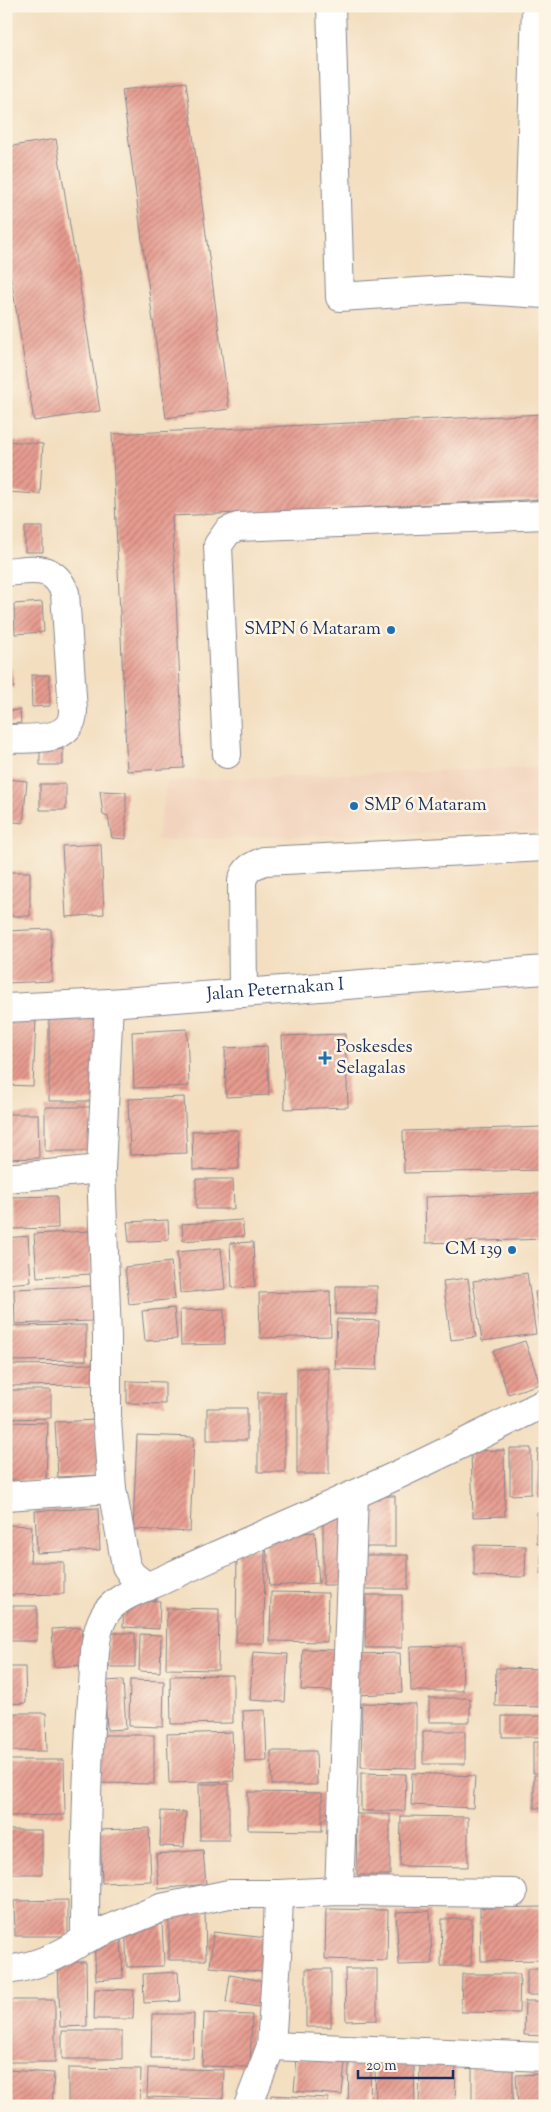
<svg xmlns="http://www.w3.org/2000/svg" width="551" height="2112" font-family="'Sorts Mill Goudy',serif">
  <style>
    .built { fill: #f2d4be }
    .building { fill: url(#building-hatch) }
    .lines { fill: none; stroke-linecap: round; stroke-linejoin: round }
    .minor-casing { stroke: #87868f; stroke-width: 30 }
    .minor { stroke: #fff; stroke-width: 28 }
    .poi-dot { fill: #1f6fb2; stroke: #fcf5e5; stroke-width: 2 }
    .labels { text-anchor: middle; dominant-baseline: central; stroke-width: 5; stroke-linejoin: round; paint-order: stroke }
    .poi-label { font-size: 18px; fill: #1b2f5e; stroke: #fcf5e5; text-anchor: end }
    .street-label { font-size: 18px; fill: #1b2f5e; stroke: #fcf5e5 }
  </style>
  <defs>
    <pattern id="building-hatch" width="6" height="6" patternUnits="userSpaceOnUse" patternTransform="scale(1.25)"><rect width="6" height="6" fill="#e79b8f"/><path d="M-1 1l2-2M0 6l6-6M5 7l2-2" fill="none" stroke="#ba7f78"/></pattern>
  </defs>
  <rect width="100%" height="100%" fill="#fcf5e5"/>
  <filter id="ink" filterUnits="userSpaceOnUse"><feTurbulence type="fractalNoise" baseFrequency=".02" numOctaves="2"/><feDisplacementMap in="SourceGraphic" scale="10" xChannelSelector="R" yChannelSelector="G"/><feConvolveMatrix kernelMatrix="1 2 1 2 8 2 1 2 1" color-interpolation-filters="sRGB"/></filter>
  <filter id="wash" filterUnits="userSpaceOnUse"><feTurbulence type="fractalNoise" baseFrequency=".0096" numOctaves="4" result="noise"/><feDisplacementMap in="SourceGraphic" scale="20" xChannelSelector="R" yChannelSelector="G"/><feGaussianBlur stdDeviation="1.12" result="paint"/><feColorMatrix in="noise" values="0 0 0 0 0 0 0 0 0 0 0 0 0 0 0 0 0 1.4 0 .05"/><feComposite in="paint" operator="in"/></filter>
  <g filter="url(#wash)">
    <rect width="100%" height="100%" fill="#f3dec0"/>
    <!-- built -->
    <path class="built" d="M545,767V830L157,840L167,781Z"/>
    <g id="blocks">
      <!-- building -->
      <path class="building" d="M186,82L229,409L166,418L122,90Z
        M56,139L100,411L34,421L6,247V147Z
        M545,414V499L172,516L184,768L127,771L112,434Z
        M6,441L43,444L40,494L6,492Z
        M25,527H43V552H25Z
        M42,602L44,632L15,634L14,604Z
        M6,667H11L14,688H6Z
        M31,675H49L50,706L32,707Z
        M20,710L21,723L6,724V711Z
        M40,749H63V765H40Z
        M6,779L27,781L23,823L6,821Z
        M40,784H66V810H40Z
        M100,791L126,792V839L112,838L108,817L103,815Z
        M101,844L104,914L66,917L62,846Z
        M6,872H30V916H6Z
        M51,929L52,981L6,983V931Z
        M49,1017H99V1101H49Z
        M6,1018L36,1020L33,1086L6,1085Z
        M187,1029L189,1086L134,1088L132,1032Z
        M345,1034L348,1107L285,1109L282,1036Z
        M267,1046L269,1095L226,1097L225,1048Z
        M184,1097L187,1153L130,1155L128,1099Z
        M45,1107H91V1151H45Z
        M6,1114H38L39,1158L6,1159Z
        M545,1127V1170L404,1173L403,1131Z
        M238,1130L239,1169L193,1170L192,1131Z
        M196,1179H233L234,1209H196Z
        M545,1193V1239L426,1243L425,1197Z
        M57,1196L58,1228L11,1229L10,1197Z
        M168,1220L169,1240L129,1242L127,1222Z
        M242,1220L244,1236L183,1241L182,1224Z
        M89,1231L91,1274L37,1277L34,1234Z
        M28,1236L31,1282L6,1284V1238Z
        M253,1242L255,1287L232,1288L230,1243Z
        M221,1248L225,1289L180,1293L177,1252Z
        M171,1262L175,1299L129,1304L125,1267Z
        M527,1273L536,1334L482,1341L473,1281Z
        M468,1278L476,1337L451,1340L443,1281Z
        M91,1286L92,1321L15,1324L14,1289Z
        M336,1286H377V1314H336Z
        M6,1290H9L10,1321H6Z
        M545,1290V1341H542L535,1292Z
        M330,1291L331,1336L260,1338L259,1293Z
        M174,1308L177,1339L145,1341L142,1311Z
        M224,1309L225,1344L181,1345L180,1310Z
        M337,1319L379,1321L377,1370L335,1369Z
        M86,1325V1360L6,1361V1326Z
        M525,1341L540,1384L508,1394L493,1351Z
        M97,1364V1385L6,1386V1365Z
        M297,1368H329V1474H297Z
        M127,1381L165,1382V1404L127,1403Z
        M6,1390H51V1418L6,1419Z
        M258,1392H285V1472H258Z
        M207,1408H247V1440H207Z
        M96,1420L100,1475L58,1477L55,1422Z
        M11,1422L48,1423L46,1481L9,1480Z
        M137,1435L194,1437L190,1532L133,1529Z
        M510,1448H531V1494L510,1495Z
        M538,1449H545V1497L537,1496Z
        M504,1450L505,1516L473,1517L471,1451Z
        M358,1496H395V1547H358Z
        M98,1508L100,1550L37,1553L35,1511Z
        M323,1511H345V1585H323Z
        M537,1512H545V1544H537Z
        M8,1525L32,1526L30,1562H64V1594L7,1595Z
        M315,1532L319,1583L270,1586L265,1536Z
        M474,1545L526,1546L525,1577L474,1576Z
        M542,1546H545V1574H540Z
        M237,1550H265L264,1643H236Z
        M361,1555H408V1589H361Z
        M271,1592L328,1593L327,1642L270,1641Z
        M366,1595H402V1648H365Z
        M124,1599L160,1601L159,1629L123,1627Z
        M6,1606H37V1641H6Z
        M167,1608L219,1609L218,1670L166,1669Z
        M81,1627L84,1665L54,1667L52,1629Z
        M109,1633H135V1667H109Z
        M140,1634L161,1635L160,1672L139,1671Z
        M462,1646L463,1691H411L410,1647Z
        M303,1649L336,1650L334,1691L301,1690Z
        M253,1652L288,1654L285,1702L250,1700Z
        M400,1653L402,1693L357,1695L356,1654Z
        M6,1667H25L26,1703L6,1704Z
        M496,1668L545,1669V1707L495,1706Z
        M233,1675V1723L171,1724L170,1676Z
        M123,1680L126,1729L107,1730L104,1681Z
        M130,1680L164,1681L163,1727L129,1726Z
        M429,1698H470V1722H429Z
        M362,1703L416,1704V1768L361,1767Z
        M265,1710L267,1761L245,1762L243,1711Z
        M6,1713H46L47,1751H6Z
        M502,1716H545V1737H502Z
        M423,1731H465V1764H423Z
        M232,1732L234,1781L169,1783L167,1734Z
        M101,1735H154V1784L101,1783Z
        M533,1742H545V1773H533Z
        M271,1751H316L317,1785H272Z
        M6,1760H64L65,1815L6,1816Z
        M361,1773L406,1774L405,1811H361Z
        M412,1773L475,1776L473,1808L411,1805Z
        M534,1775H545V1808H534Z
        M199,1784H229V1840H200Z
        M248,1792L322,1793V1831L248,1830Z
        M161,1811L186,1812L184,1847L160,1846Z
        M356,1814H390V1875H357Z
        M401,1816L468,1817V1867L400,1866Z
        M149,1828L151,1881L102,1883L100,1830Z
        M6,1830H42V1874H6Z
        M203,1850L206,1884L159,1889L156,1854Z
        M68,1900V1936H15L14,1901Z
        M545,1907V1960L481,1961L480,1908Z
        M326,1909L388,1910L387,1961L325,1959Z
        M430,1911L432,1964L399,1965L396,1912Z
        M169,1912H205L206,1960H169Z
        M442,1919H472L471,1966H441Z
        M162,1922L164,1966L127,1967L125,1924Z
        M213,1932L276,1939L273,1973L210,1967Z
        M121,1939L123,1978L96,1980L94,1940Z
        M58,1962H86L87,2026L60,2027Z
        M306,1969H331V2027H306Z
        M345,1969H377V2020L346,2021Z
        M527,1969H545V1995H527Z
        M178,1972L180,2001L144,2003L143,1974Z
        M462,1974H520L519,2013L461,2012Z
        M230,1975L269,1982L265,2008L226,2002Z
        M95,1989L134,1990L133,2019H94Z
        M6,2000H55V2062H6Z
        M525,2001H545V2036L524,2035Z
        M204,2013L252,2015L250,2067L202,2066Z
        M152,2014H194L193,2058H151Z
        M62,2031H122V2059H62Z
        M297,2058L345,2062L342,2095L294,2091Z
        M349,2063L371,2064L370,2106H348Z
        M420,2064L456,2065L455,2105L419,2104Z
        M414,2065L415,2106H376L375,2066Z
        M472,2066H513V2101H472Z
        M68,2068L141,2069L140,2106H68Z
        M148,2068L224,2070L223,2099L147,2097Z
        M6,2070L54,2073L52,2106H6Z
        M545,2074V2106H518L516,2075Z
        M271,2095L328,2098V2106H270Z
        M148,2102H210V2106H148Z"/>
    </g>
  </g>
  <g filter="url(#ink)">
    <use href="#blocks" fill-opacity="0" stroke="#87868f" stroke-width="1"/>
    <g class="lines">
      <!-- minor casing -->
      <g class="minor-casing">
        <g id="minor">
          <path d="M331,6L340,297L463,289L545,294"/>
          <path d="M527,293L536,6"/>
          <path d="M6,572C32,570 54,563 65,593L73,711C73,744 29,738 6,739"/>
          <path d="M227,754L218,545L228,531L238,527L545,515"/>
          <path d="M243,993L242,881C246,868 252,866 264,861L545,847"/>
          <path d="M109,1003L101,1169L107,1337V1420L112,1489L126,1566L132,1575L147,1587"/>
          <path id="s1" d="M6,1008L109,1003L545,970"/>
          <path d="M6,1178L101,1169"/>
          <path d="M6,1496L112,1489"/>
          <path d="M339,1891L354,1495"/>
          <path d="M85,1939L161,1908L229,1894H279L339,1891L513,1893"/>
          <path d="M6,1970C35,1967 62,1955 85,1939C85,1854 86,1769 93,1685C95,1663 93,1636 104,1616C116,1594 148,1588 169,1577C230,1548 292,1523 353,1495C418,1467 481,1434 545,1403"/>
          <path d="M271,2046L545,2057"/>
          <path d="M248,2106L271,2046L277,1957L279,1894"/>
        </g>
      </g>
      <!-- minor -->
      <use href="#minor" class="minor"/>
    </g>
  </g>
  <!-- markers -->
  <g class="poi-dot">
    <circle cx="391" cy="630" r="5"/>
    <circle cx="354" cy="806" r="5"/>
    <path d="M322.5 1050.5h5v5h5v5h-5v5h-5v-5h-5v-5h5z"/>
    <circle cx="512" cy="1250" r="5"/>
  </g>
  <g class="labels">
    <!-- poi labels -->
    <g class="poi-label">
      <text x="381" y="630">SMPN 6 Mataram</text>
      <text x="364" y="806" text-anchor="start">SMP 6 Mataram</text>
      <text x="336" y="1048" text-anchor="start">Poskesdes<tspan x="336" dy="21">Selagalas</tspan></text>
      <text x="502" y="1250">CM 139</text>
    </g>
    <!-- street labels -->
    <g class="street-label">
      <text stroke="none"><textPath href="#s1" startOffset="270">Jalan Peternakan I</textPath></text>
    </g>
  </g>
  <!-- margin -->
  <rect width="551" height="2112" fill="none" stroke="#fcf5e5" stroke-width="25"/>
  <!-- scale -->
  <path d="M358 2070v8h95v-8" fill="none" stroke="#1b2f5e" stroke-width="2.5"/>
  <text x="366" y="2070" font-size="15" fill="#1b2f5e" stroke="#fcf5e5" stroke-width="4" paint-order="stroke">20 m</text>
</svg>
